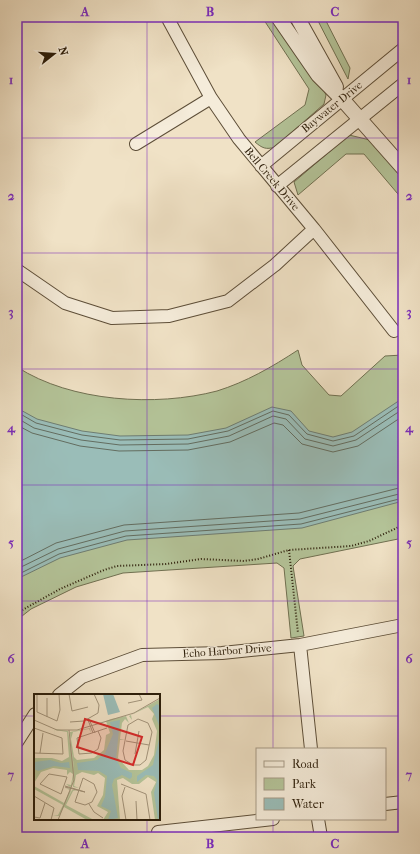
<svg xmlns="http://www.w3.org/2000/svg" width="420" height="854" font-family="'IM FELL French Canon',serif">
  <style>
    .green { fill: #b4c499; stroke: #707051 }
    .water { fill: #9abdb8; stroke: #6e7d72 }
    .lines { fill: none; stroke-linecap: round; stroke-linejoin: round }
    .shore { stroke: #636d60; stroke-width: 1 }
    .minor-casing { stroke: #5d4e38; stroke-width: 14 }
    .tertiary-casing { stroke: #5d4e38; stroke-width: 16 }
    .path { stroke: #2c1d09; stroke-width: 2; stroke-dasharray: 1 2; stroke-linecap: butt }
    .minor { stroke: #f5ecda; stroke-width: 12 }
    .tertiary { stroke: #f5ecda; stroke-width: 14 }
    .grid { fill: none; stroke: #7b2cbf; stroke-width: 1; stroke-opacity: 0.55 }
    .labels { text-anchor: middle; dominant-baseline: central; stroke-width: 3; stroke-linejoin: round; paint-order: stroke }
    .street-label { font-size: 11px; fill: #2c1d09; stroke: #f5ecda }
    .inset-road { fill: none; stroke: #a2937a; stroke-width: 1 }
    .view { fill: #d62828; fill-opacity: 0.15; stroke: #d62828; stroke-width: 2 }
    .inset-edge { fill: none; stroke: #2c1d09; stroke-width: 2 }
    .neatline { fill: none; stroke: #7b2cbf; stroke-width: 1.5 }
    .grid-label { font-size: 13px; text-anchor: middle; font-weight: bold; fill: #7b2cbf }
  </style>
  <rect width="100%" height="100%" fill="#f0e2c6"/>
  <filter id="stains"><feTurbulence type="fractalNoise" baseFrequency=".005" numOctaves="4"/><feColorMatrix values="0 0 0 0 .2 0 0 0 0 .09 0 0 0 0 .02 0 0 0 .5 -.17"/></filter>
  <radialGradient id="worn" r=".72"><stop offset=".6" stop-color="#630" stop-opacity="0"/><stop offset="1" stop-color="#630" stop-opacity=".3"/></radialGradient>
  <!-- green -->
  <path class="green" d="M262,17H275L320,81L326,95L324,104L275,147C266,150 262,148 255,142L305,105L309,89Z
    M316,17H324L350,68L348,79Z
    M349,135L370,140L403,177V200L364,154H346L298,195L294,182Z
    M298,350L302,365L329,395L341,396L385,356L403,355V538L300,559L293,566L304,636L291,638L284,568L277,563L123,573L76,587L31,609L17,620V367C71,402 156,407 217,391C246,382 272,367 298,350Z"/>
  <!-- water -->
  <path class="water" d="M403,398V501L302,528L127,540L60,558L17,579V408L37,419L82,431L120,436L188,435L226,428L272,407L291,411L309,431L333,437L352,432Z"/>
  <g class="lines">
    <!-- shore -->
    <path class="shore" d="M17,412L36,423L82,435L120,440L188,439L228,431L273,411L289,415L307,434L333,441L354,436L403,403
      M17,418L34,428L81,440L120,445L188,444L229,436L273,416L286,419L305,439L333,446L356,440L403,409
      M17,425L32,433L80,446L119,451L188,450L230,442L274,423L283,425L302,444L333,452L358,446L403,416
      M17,563L56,543L124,525L299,513L403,487
      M17,569L58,549L125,531L300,519L403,493
      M17,575L59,554L126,536L301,524L403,498"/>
    <!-- minor casing -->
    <g class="minor-casing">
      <path id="minor" d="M167,17L211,98L239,139L314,229L394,331
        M136,144L211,98
        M261,166L403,49
        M277,186L403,84
        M17,270L65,303L112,318L169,316L228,301L275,265L314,229
        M300,645L311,749
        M59,695L82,677L142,655L222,653L300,645L403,625
        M17,742L35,714
        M385,804L403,802
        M318,819L321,837
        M158,832L273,819"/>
    </g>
    <!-- tertiary casing -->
    <g class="tertiary-casing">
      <path id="tertiary" d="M278,17L318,75L342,99L403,168
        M297,17L336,87"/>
    </g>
    <!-- path -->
    <path class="path" d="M289,550L298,633
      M17,613L60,589L104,570L117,566L166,564L201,559L244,561L258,559L289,550L351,546L369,541L403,525"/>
    <!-- minor -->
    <use href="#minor" class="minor"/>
    <!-- tertiary -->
    <use href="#tertiary" class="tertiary"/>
  </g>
  <!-- grid -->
  <path class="grid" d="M147,17V695M273,17V749M17,138H403M17,253H403M17,369H403M17,485H403M17,601H403M17,716H35M159,716H403M147,819V837M273,819V837"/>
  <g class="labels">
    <!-- street labels -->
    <g class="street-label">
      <text transform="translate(332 107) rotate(-39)">Baywater Drive</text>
      <text transform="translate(272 179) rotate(50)">Bell Creek Drive</text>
      <text transform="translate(227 651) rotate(-4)">Echo Harbor Drive</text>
    </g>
  </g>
  <!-- overview -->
  <g transform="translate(34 694)">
    <rect width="126" height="126" fill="#f0e2c6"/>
    <path d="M126,5V126H121L117,98L122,88L114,83L105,90H98L89,84L83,86L86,126H69L74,118L63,112L69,101L71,84L64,79L60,81L48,78L42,81L40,92L45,94L39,93L40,73L37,53L36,38L56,34L57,39L55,35L39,38L37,45L40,63L43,66L60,64L70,56L72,41L76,39L72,27L60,32L62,38L60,32L77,25L92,22L95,29L91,25L88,29L86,45L91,46H86L84,64L95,76H108L114,72L120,61L123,37L118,25L120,20L114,13L97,21L98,26L95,22ZM21,35L34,37L40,74L39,85L38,92L36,93L32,90L37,91L39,80L36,78L33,81V76L19,74L7,78L0,89V64H18L28,67L35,63L33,38L21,36L20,41ZM0,92L30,109L36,96L31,94L36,95L37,97L30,112L38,96L44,97H39L32,111L60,126H53L30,113L25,122L19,121H24L29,111L0,95Z" fill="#b4c499"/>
    <path d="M69,0H79L86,18L74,21ZM123,10L126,12V34L118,14ZM86,26L82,65L87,74L98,79V83L96,85L88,81L80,85L78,91L84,124L74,126L77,117L67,112L71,103L73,82L65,77L44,76L43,69L63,66L71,59L79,40L76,28ZM126,41V126H124L120,99L123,86L120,82L112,81L103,88V82L119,71ZM16,66L27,69L35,68L36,74L20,72L4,77L0,75V68Z" fill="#9abdb8"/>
    <path class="inset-road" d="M3,0V18L23,27L26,16L25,0M35,0L38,17L54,13M94,9L108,6L105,0M13,23V4M55,25L61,39M104,25L114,29L118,38L112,66L106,71H99L91,66L89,57L94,31ZM0,26L23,36H43L100,19L126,4M54,26L59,39M36,28L50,27L64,19L65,11L60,0M0,34L28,44L29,60L0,59M64,37L67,44L64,55L58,59L45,60L43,44L73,34M92,47L115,51M6,59L9,39M101,60L105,37M15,80L33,83L27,100L6,90ZM49,84L60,90L63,98L58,108L51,111L41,108ZM87,90L112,100L116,126M31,93L51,98L31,92M91,93L88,102L92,126M0,102L20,114L17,126M102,107L103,126M55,110L60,118L69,124M0,123L6,124L11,109M24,126L40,86L35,36"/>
    <path class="view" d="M51,25L108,43L99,71L43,53Z"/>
    <rect width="126" height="126" class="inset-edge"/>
  </g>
  <!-- margin -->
  <rect width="420" height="854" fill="none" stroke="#f0e2c6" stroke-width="44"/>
  <!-- legend -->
  <rect x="256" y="748" width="130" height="72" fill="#f5ecda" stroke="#a59986"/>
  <rect x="264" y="761" width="20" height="6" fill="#f5ecda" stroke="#a59986"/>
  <text x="292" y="768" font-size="12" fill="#2c1d09">Road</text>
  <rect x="264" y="778" width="20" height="12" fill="#b4c499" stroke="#a59986"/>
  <text x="292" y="788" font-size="12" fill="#2c1d09">Park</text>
  <rect x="264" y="798" width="20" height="12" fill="#9abdb8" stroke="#a59986"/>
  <text x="292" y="808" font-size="12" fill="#2c1d09">Water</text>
  <!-- north arrow -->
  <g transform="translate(54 54) rotate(73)" stroke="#f5ecda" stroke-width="3" paint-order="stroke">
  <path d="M0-3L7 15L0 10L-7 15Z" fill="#2c1d09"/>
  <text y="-6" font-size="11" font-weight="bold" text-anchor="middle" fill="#2c1d09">N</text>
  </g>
  <rect x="22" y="22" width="376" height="810" class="neatline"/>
  <g class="grid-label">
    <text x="85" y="16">A</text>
    <text x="210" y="16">B</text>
    <text x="335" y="16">C</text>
    <text x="11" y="84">1</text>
    <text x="409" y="84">1</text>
    <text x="11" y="200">2</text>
    <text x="409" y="200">2</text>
    <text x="11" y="316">3</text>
    <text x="409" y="316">3</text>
    <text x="11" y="432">4</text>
    <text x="409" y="432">4</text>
    <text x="11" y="547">5</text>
    <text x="409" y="547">5</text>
    <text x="11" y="663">6</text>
    <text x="409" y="663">6</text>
    <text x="11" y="779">7</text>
    <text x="409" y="779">7</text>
    <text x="85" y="848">A</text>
    <text x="210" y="848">B</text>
    <text x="335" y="848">C</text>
  </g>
  <rect width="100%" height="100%" filter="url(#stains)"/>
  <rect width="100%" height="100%" fill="url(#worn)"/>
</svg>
